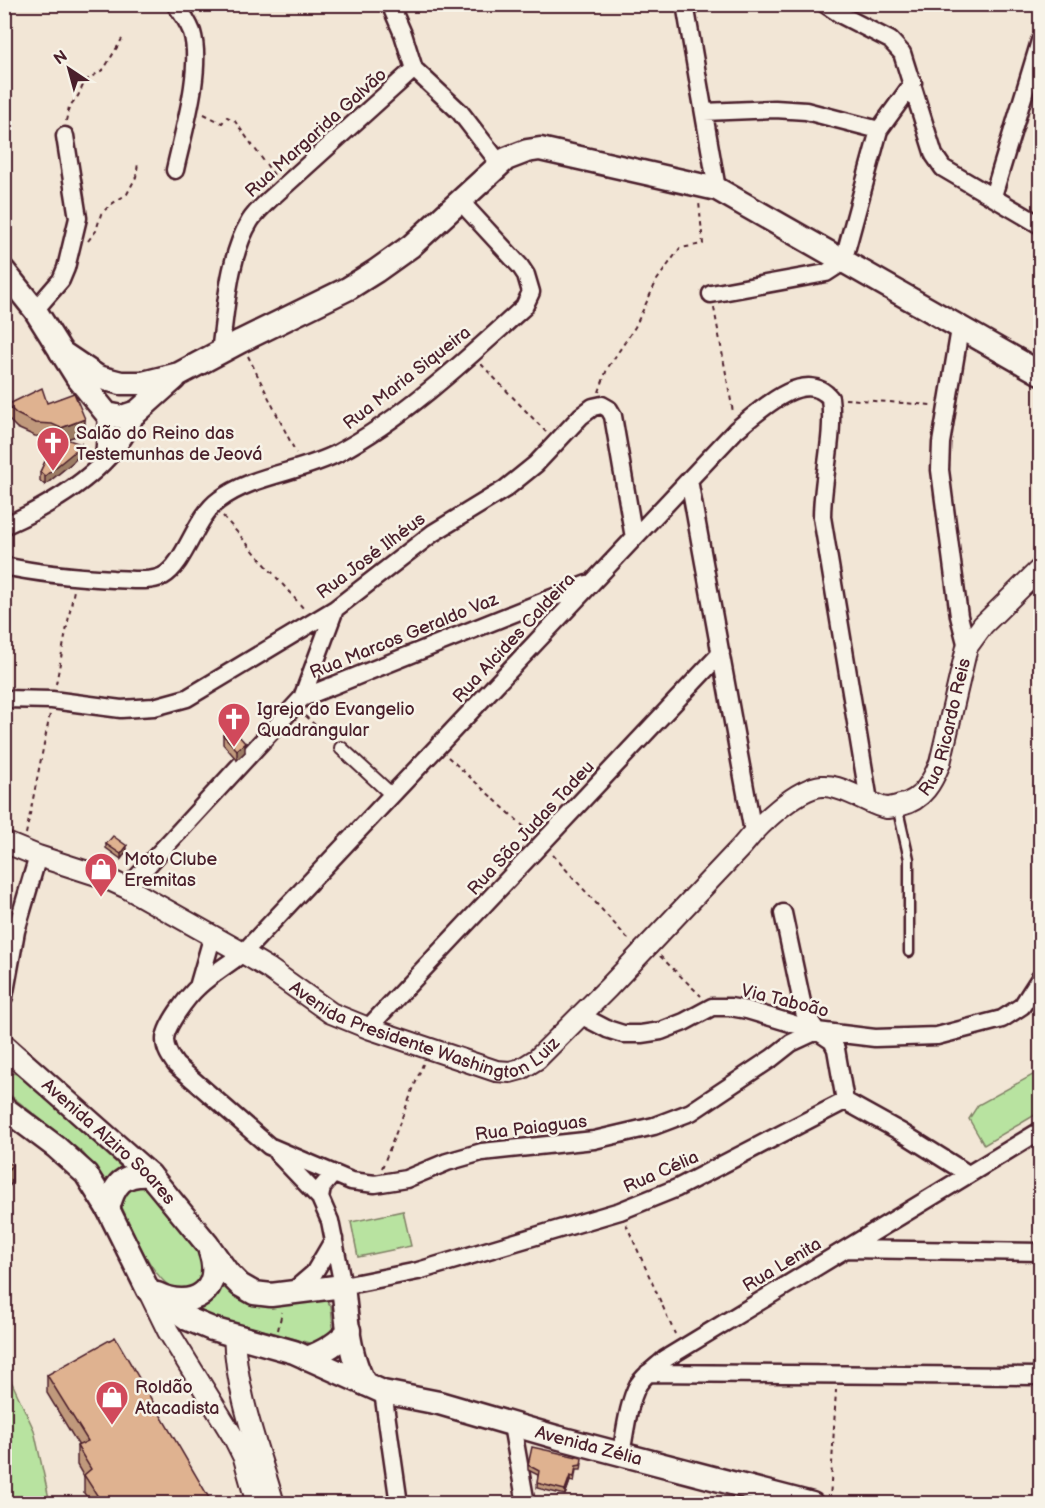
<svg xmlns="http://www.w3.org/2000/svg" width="1045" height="1508" font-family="'Balsamiq Sans',sans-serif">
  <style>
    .green { fill: #b8e3a0; stroke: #818166; stroke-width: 1.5 }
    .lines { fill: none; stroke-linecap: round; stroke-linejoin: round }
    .service-casing { stroke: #4a1f2b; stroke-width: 13 }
    .pedestrian-casing { stroke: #4a1f2b; stroke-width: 16 }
    .minor-casing { stroke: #4a1f2b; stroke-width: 21 }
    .tertiary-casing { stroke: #4a1f2b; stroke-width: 24 }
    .secondary-casing { stroke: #4a1f2b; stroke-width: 27 }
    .path { stroke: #4a1f2b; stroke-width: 2; stroke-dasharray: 4.5 4.5; stroke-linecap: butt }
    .service { stroke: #f7f3e8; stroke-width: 8 }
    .pedestrian { stroke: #f7f3e8; stroke-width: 12 }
    .minor { stroke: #f7f3e8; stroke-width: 16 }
    .tertiary { stroke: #f7f3e8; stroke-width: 20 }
    .secondary { stroke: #f7f3e8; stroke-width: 22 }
    .wall { fill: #c0997c; stroke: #4a1f2b; stroke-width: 1.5 }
    .shaded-wall { fill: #9c7d65; stroke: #4a1f2b; stroke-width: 1.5 }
    .building { fill: #dfb290; stroke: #4a1f2b; stroke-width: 1.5 }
    .labels { text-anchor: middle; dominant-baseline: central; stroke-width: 5; stroke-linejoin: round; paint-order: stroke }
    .street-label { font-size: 18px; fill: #4a1f2b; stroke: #f7f3e8 }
    .poi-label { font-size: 18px; fill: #4a1f2b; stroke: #f7f3e8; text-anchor: start }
  </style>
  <rect width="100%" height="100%" fill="#f2e6d6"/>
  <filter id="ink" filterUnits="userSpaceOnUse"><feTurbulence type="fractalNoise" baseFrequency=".0167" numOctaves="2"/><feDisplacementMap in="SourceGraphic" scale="12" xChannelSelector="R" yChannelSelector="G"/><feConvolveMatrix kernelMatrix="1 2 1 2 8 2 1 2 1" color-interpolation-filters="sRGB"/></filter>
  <g filter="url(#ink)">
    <!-- green -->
    <path class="green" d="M1040,1071V1112L984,1145L969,1119L978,1105Z
      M11,1073L18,1074L121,1167L112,1174L107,1183L83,1153L5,1091L4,1076Z
      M139,1185L148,1191L203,1259V1277C200,1280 197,1285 193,1288C161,1308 130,1224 120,1203L126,1190Z
      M403,1211L411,1246L358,1257L351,1222Z
      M224,1283L325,1299L331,1306L333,1327L327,1337L319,1342L309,1343L271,1332L222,1320L197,1311L209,1303Z
      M5,1368L34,1430L50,1503H5Z"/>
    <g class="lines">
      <!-- service casing -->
      <g class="service-casing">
        <path id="service" d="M897,806L909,859V952"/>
      </g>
      <!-- pedestrian casing -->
      <g class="pedestrian-casing">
        <path id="pedestrian" d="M341,748L392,795"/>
      </g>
      <!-- minor casing -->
      <g class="minor-casing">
        <path id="minor" d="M175,4C182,13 188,22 192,32C203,69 183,133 175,170
          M390,4L403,34L414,69
          M685,4L717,189
          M825,4L843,16L890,40L902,53L934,155L943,168L1040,225
          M704,112L775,109L806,111L879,130
          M993,196L1040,41
          M711,294L826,273L843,262L879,130L913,83
          M35,310L61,280L66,268L78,218L65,136
          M960,329L941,443L940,470L959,616L967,647
          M220,352C226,310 228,257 250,221C255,213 263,206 269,200L414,69L460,112L500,164
          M104,461L107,414
          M689,480L753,832
          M4,526C56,503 116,467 137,412
          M4,566C41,574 76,577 113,579C128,579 148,583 163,576C186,563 195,517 219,500C254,474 300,473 338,453C404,418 468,358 524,307L531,292L526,275L520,266L461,202
          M302,698L335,609
          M4,699L52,700L121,709L154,707L187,698L335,609L433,533L505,489L536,464L581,416L593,407L602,405L609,409L613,416L634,538
          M127,888L302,698L587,584
          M783,913L804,1012L817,1031L832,1041L836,1049L845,1101
          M198,987L213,935
          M4,997L16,931L38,856
          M580,1015L607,1029L623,1034H641L661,1031L684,1022L712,1007H730L747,1010L817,1031L875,1038L937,1036L1002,1019L1022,1006L1040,978
          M368,1028L721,653
          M817,1031L791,1043L772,1058L691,1112L654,1126L594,1140L482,1152L447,1162L406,1179L375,1184L351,1181L269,1146L176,1065C171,1058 165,1050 165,1040C165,1026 188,996 199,986C212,974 229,964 243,953L736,430C757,413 805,366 830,398C835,437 822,478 822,517L869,801
          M277,1153L320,1198
          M333,1174L322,1187L320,1198L330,1221L343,1286L418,1271L620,1211L677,1188L845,1101L901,1132L968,1174
          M847,1249L1040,1252
          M293,1291L314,1273L334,1239
          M648,1373L1040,1376
          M383,1392L399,1504
          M512,1425L526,1504
          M621,1454C625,1434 628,1403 638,1385C644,1375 656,1367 665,1359L1040,1131"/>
      </g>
      <!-- tertiary casing -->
      <g class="tertiary-casing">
        <g id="tertiary">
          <path id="s1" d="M4,842L38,856L103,877L127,888L243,953L268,968L331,1013L368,1028L496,1071L510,1072L521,1069L537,1059L608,988L742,846C757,827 796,788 822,786C834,785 845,791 857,796C866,800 878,807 887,808C891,808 897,806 901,805C923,800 932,782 940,763L967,647L983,625L1040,569"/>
          <path d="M148,1290L168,1331L234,1438L244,1458L257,1504"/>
          <path d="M234,1335C236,1393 258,1448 274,1504"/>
        </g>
      </g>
      <!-- secondary casing -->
      <g class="secondary-casing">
        <g id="secondary">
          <path d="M4,271L35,310L77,377L107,414L122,417L137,412L174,379"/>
          <path d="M61,352L98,377L121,383H143L179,374L241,341L349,288L376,271L411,246L506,159L527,151L540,149L717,189L1040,373"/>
          <path id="s2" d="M4,1046L150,1175L207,1244L227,1272L240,1285L254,1293L271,1295L343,1286C347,1319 348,1355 365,1384"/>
          <path id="s3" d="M4,1108L56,1147L86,1174L108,1209L148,1290L188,1319L212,1329L294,1352L383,1392L439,1403L556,1437L812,1504"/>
          <path d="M108,1209C114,1184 123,1173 150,1175"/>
          <path d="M157,1294C192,1311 224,1291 210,1251"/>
          <path d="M307,1358C323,1352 338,1344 349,1330"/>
        </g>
      </g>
      <!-- path -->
      <path class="path" d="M204,114L222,123L227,117L234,120L274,175
        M66,121L69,107L78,96L85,81L104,69L122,39
        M88,241L96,231L101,214L110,205L127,194L136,177L138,163
        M714,308L733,412
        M248,356L296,453
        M481,364L546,432
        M599,392L607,369L635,327L657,280L680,248L703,244L699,202
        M845,399L932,405
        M223,516L304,609
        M56,684L74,590
        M305,716L332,740
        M448,757L532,834
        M26,834L50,714
        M553,855L629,940
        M660,956L701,996
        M382,1168L423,1064
        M626,1224L675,1334
        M278,1330L282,1312
        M830,1501L836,1390"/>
      <!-- service -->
      <use href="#service" class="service"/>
      <!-- pedestrian -->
      <use href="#pedestrian" class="pedestrian"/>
      <!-- minor -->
      <use href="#minor" class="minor"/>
      <!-- tertiary -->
      <use href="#tertiary" class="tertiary"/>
      <!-- secondary -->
      <use href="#secondary" class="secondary"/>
    </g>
    <!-- wall -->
    <path class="wall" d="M47,403L85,433L66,439L81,453L73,462L45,485L40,481V472L56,439L52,437L35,436L17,428L7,418V405Z
      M223,735L245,752L237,760L223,744Z
      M106,844L127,851L121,859L106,848Z
      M47,1375L212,1503H91L84,1493V1477L77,1465V1446H79L47,1393Z
      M582,1463L581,1470H576L574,1482L570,1481L565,1495L537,1488L538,1475L528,1470V1465Z"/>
    <!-- shaded-wall -->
    <path class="shaded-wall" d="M85,419V433L61,441V428Z
      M81,444V453L73,462L45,485V476Z
      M245,743V752L237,760V750Z
      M127,846V851L121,859V854Z
      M12,1165V1183L4,1192V1174Z
      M570,1476V1481L565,1495V1490Z"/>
    <!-- building -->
    <path class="building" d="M42,388L47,403L74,393L85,419L61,428L52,424L35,423L17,414L7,405Z
      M57,436L81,444L73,453L45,476L40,472Z
      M232,728L245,743L237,750L223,735Z
      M113,836L127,846L121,854L106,844Z
      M4,1159L12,1165L4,1174Z
      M115,1337L212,1503H102L84,1475L91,1469L77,1446L88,1441L47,1375Z
      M532,1447L582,1458L581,1465L576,1466L574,1477L570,1476L565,1490L537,1483L539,1471L528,1465Z"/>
  </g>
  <!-- icons -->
  <defs>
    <g id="church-pin" transform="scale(1.725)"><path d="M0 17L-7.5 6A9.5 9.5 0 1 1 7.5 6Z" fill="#d1495b" stroke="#f7f3e8"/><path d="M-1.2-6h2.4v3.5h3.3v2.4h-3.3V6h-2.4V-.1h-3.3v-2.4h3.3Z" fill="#fff"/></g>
    <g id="shop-pin" transform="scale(1.725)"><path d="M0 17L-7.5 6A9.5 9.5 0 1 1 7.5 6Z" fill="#d1495b" stroke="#f7f3e8"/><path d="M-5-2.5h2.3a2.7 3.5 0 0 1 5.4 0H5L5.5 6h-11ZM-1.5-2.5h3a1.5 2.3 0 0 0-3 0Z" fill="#fff"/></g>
  </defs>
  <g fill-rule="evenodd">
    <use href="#church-pin" x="53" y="443"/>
    <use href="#church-pin" x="234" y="719"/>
    <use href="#shop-pin" x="101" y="869"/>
    <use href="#shop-pin" x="112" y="1397"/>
  </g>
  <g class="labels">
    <!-- street labels -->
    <g class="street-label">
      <text transform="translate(316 133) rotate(-42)">Rua Margarida Galvão</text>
      <text transform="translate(407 378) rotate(-38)">Rua Maria Siqueira</text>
      <text transform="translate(371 556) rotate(-37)">Rua José Ilhéus</text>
      <text transform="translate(404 636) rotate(-22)">Rua Marcos Geraldo Vaz</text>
      <text transform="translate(514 638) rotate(-47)">Rua Alcides Caldeira</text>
      <text stroke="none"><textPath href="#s1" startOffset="1167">Rua Ricardo Reis</textPath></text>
      <text transform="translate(531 828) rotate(-47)">Rua São Judas Tadeu</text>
      <text transform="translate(785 1001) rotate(14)">Via Taboão</text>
      <text stroke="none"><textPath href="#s1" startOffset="470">Avenida Presidente Washington Luiz</textPath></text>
      <text transform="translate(531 1128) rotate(-7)">Rua Paiaguas</text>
      <text stroke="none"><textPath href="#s2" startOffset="142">Avenida Alziro Soares</textPath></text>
      <text transform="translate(661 1172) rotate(-24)">Rua Célia</text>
      <text transform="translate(782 1265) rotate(-31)">Rua Lenita</text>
      <text stroke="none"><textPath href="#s3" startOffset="708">Avenida Zélia</textPath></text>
    </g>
    <!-- poi labels -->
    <g class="poi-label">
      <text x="76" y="433">Salão do Reino das<tspan x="76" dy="21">Testemunhas de Jeová</tspan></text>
      <text x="257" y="709">Igreja do Evangelio<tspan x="257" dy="21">Quadrangular</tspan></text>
      <text x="124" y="859">Moto Clube<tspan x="124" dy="21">Eremitas</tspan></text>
      <text x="135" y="1387">Roldão<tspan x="135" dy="21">Atacadista</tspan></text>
    </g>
  </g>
  <!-- margin -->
  <rect width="1045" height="1508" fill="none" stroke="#f7f3e8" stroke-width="24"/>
  <rect x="12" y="12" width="1021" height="1484" fill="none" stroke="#4a1f2b" stroke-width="2" filter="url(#ink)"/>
  <!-- north arrow -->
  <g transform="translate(69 69) rotate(324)" stroke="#f7f3e8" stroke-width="4.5" paint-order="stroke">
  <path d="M0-4.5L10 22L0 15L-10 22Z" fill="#4a1f2b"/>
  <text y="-9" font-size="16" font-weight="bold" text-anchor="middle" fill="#4a1f2b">N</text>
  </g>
</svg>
